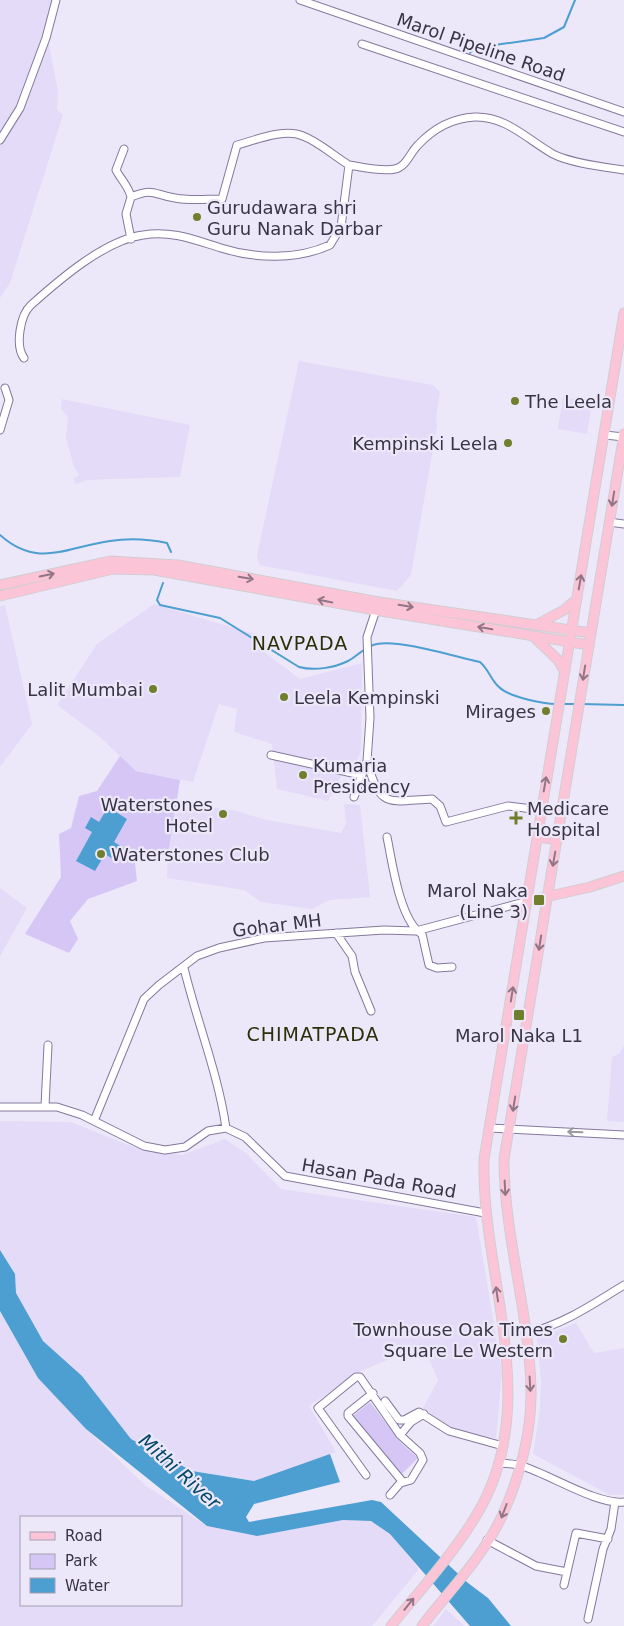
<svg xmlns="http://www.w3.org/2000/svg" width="624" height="1626" font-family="'DejaVu Sans',sans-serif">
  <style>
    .built { fill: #e3dbf8; fill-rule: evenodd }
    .green { fill: #d5c6f6 }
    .water { fill: #4d9ed1 }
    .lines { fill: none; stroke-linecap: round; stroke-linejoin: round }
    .stream { stroke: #4d9ed1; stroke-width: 2 }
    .minor-casing { stroke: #84789d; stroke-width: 9 }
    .major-casing { stroke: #cfced2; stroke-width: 11 }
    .minor { stroke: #fff; stroke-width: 7 }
    .major { stroke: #fcc5d7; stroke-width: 9 }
    .oneway { stroke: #917586 }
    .oneway2 { stroke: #9c9aa2 }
    .poi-dot { fill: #707f2d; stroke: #ede8f9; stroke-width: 2 }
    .labels { text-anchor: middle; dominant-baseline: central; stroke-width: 4.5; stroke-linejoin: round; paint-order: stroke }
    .street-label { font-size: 18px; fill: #393444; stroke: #ede8f9 }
    .poi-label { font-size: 18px; fill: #393444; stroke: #ede8f9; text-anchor: start }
    .neighbourhood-label { font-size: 19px; letter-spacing: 1px; fill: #2a3109; stroke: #ede8f9 }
    .water-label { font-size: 19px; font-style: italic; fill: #034769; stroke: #ede8f9 }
  </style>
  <rect width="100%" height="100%" fill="#ede8f9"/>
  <!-- built -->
  <path class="built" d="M0,0H57L47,34L58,91L57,110L63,115L10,283L0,298Z
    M299,361L433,385L440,392L436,418L437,426L411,575L397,591L259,565L257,555Z
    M563,397L592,402L587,434L558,429Z
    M62,399L190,425L180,477L87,480L75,484L74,478L79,475L73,464L66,438L68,418L61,408Z
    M154,604L261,636L259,648L300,679L362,663L361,750L357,762L341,776L328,801L277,789L272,744L234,732L237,709L219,704L193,782L135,771L100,737L57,705L97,644Z
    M5,605L32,724L0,767V606Z
    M178,803L238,811L262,819L341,833L346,824L344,804L360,805L370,897L330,900L312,909L261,902L244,890L167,878L168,856Z
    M0,888L27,908L0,956Z
    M624,1045V1122L607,1121L612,1057L619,1054Z
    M0,1121L71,1122L133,1147L182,1155L225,1139L246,1153L281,1189L476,1217L502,1372L496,1438L473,1436L449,1427L423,1408L438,1380L423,1345L361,1371L309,1406L336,1452L254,1481L192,1471L131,1439L82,1376L43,1341L16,1293L15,1274L0,1250Z
    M0,1311L38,1378L86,1429L145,1485L207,1526L257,1536L343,1520L371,1521L390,1534L419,1569L372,1626H0ZM21,1517H181V1605H21Z
    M576,1323L594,1353L624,1348V1495H610L533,1454L540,1409L541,1380L537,1338Z
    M446,1609L464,1626H433Z"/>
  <!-- green -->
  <path class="green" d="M120,756L136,771L180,780L168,856L143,852L135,863L137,881L88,899L70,921L78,939L69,953L25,934L61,877L59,834L71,828L79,796L97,791Z
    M370,1402L401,1443L418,1458L400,1476L353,1416Z"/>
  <!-- water -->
  <path class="water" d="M108,807L127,819L114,842L124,848L116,861L105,854L95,871L76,861L92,832L85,828L91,817L99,822Z
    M0,1250L15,1274L16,1293L43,1341L82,1376L131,1439L192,1471L254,1481L330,1454L340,1482L254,1504L246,1517L249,1522L372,1500L381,1502L468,1583L488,1598L511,1626H470L390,1534L371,1521L343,1520L257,1536L207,1526L86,1429L38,1378L0,1311Z"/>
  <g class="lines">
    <!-- stream -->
    <path class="stream" d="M470,53L474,48L544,38L564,27L575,0
      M0,535C38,569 66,547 110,541C129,538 148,539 167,543L171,552
      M163,583L157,600L160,605L220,618L299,667C314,671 334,668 348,661C358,656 365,646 377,644C399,639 456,657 480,662C489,670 491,680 499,687C509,697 543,704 557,704
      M561,704H577
      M581,704L624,705"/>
    <!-- minor casing -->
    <g class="minor-casing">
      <path id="minor" d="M300,0L624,112
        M362,44L624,132
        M0,140L20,108L46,38L56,0
        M124,149L116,170C121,180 128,185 131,197
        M349,165C362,167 382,172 395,169C406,167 410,153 418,145C433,129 453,118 475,117C506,116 528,140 553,154C570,163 604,167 624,170
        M24,358C15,346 20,315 31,305C59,280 105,240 143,235C171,230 195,240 221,248C256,259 297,260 330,245L341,227L349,165C334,156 319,142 303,136C284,128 256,140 237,145L222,199C207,199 190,201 175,198C154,195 154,187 131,197L126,214L131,239
        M0,430L9,400L5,388
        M605,435L624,437
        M609,522L624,524
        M271,755L361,775
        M367,761C380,810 389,801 432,799L440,806L446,822L508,806L541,810
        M354,797L367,761L370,718L367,637L377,607
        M387,837C392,861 400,922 422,934L429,965L437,968L452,967
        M336,933L352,956L355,972L371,1011
        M184,968C197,1022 218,1073 226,1128
        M45,1106L48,1045
        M0,1107H57L82,1115L144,1146L165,1150L185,1147L208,1131L226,1128L245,1137L285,1176L485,1213
        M94,1121L144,999L159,985L197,956L219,948L264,938L384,930L416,931L528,901
        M489,1128L624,1135
        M525,1334C562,1325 592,1305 624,1285
        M373,1393L348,1413V1416L402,1481L390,1495
        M385,1401L399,1420H404L419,1412L449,1431L503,1446
        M498,1463C506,1464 514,1463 522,1466C549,1474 597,1505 624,1502
        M366,1475L318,1408L356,1377H360L400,1435
        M401,1483L411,1480L423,1460L420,1453L400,1435L411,1422L424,1414
        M487,1540L536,1566L567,1572
        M564,1585L576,1533L608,1539
        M588,1619L603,1549L611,1529L615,1502"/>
    </g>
    <!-- major casing -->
    <g class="major-casing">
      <path id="major" d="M0,585L110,561L178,565L379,602L591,633
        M0,596L113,569L154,570L375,610L589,645
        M536,625L564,610L577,599
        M533,636L558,660L565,672
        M538,837L558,840
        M528,901L590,887L624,876
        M391,1626C422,1588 456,1551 480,1509C542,1399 481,1275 484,1159L624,313
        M422,1626C449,1591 483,1557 502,1516C520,1477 532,1431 531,1388C529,1311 504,1236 504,1159L624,434"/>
    </g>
    <!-- minor -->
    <use href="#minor" class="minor"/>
    <!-- major -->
    <use href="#major" class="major"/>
  </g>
  <!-- one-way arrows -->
  <defs><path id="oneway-shaft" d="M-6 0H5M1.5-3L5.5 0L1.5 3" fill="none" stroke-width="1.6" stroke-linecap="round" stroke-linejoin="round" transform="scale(1.25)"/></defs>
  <g class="oneway">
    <use href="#oneway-shaft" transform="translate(613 499) rotate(99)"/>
    <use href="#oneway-shaft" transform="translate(47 575) rotate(-12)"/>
    <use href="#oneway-shaft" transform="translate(246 578) rotate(10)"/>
    <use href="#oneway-shaft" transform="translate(580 582) rotate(-80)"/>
    <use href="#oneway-shaft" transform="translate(325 601) rotate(-169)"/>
    <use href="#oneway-shaft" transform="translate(406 606) rotate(9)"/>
    <use href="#oneway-shaft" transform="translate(485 628) rotate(-170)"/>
    <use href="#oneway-shaft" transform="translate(584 673) rotate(99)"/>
    <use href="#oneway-shaft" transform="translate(545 784) rotate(-80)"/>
    <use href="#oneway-shaft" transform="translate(554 859) rotate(100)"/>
    <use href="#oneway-shaft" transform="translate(540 943) rotate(99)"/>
    <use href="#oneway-shaft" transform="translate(512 994) rotate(-81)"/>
    <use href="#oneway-shaft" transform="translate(514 1104) rotate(99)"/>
    <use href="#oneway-shaft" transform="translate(505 1188) rotate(87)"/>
    <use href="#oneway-shaft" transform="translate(497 1294) rotate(-98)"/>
    <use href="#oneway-shaft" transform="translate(530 1384) rotate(87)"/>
    <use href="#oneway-shaft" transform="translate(504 1511) rotate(111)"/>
    <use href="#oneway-shaft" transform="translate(409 1604) rotate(-51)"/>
  </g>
  <use class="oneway2" href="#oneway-shaft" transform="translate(575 1132) rotate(-178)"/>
  <!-- markers -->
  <g class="poi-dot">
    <circle cx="197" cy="217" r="5"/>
    <circle cx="515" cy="401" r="5"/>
    <circle cx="508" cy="443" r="5"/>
    <circle cx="153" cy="689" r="5"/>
    <circle cx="284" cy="697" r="5"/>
    <circle cx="546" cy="711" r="5"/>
    <circle cx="303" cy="775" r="5"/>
    <circle cx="223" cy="814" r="5"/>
    <path d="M513.5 810.5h5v5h5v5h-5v5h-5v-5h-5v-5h5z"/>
    <circle cx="101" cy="854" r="5"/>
    <rect x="533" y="894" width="12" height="12" rx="2.5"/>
    <rect x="513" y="1009" width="12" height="12" rx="2.5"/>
    <circle cx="563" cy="1339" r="5"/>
  </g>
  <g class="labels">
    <!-- street labels -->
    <g class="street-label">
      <text transform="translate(481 47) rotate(19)">Marol Pipeline Road</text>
      <text transform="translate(277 925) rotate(-7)">Gohar MH</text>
      <text transform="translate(379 1178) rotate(10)">Hasan Pada Road</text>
    </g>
    <!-- poi labels -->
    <g class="poi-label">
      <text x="207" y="207">Gurudawara shri<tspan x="207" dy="21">Guru Nanak Darbar</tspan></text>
      <text x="525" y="401">The Leela</text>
      <text x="498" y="443" text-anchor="end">Kempinski Leela</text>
      <text x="143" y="689" text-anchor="end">Lalit Mumbai</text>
      <text x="294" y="697">Leela Kempinski</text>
      <text x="536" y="711" text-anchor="end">Mirages</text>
      <text x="313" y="765">Kumaria<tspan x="313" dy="21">Presidency</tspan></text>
      <text x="213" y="804" text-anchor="end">Waterstones<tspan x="213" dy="21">Hotel</tspan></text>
      <text x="527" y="808">Medicare<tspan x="527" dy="21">Hospital</tspan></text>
      <text x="111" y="854">Waterstones Club</text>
      <text x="528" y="890" text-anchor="end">Marol Naka<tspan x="528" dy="21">(Line 3)</tspan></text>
      <text x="519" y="1035" text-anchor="middle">Marol Naka L1</text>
      <text x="553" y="1329" text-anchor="end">Townhouse Oak Times<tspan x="553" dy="21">Square Le Western</tspan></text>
    </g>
    <!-- neighbourhood labels -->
    <g class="neighbourhood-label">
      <text x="300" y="643">NAVPADA</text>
      <text x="313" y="1034">CHIMATPADA</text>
    </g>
    <!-- water labels -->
    <g class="water-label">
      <text transform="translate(180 1471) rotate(42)">Mithi River</text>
    </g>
  </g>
  <!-- legend -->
  <rect x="20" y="1516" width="162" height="90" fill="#ede8f9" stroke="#a5a0b1"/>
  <rect x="30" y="1532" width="25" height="8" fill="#fcc5d7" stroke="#a5a0b1"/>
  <text x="65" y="1541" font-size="15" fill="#393444">Road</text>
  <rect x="30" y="1554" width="25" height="15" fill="#d5c6f6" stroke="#a5a0b1"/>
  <text x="65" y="1566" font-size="15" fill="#393444">Park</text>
  <rect x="30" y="1578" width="25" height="15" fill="#4d9ed1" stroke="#a5a0b1"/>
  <text x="65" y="1591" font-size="15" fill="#393444">Water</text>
</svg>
